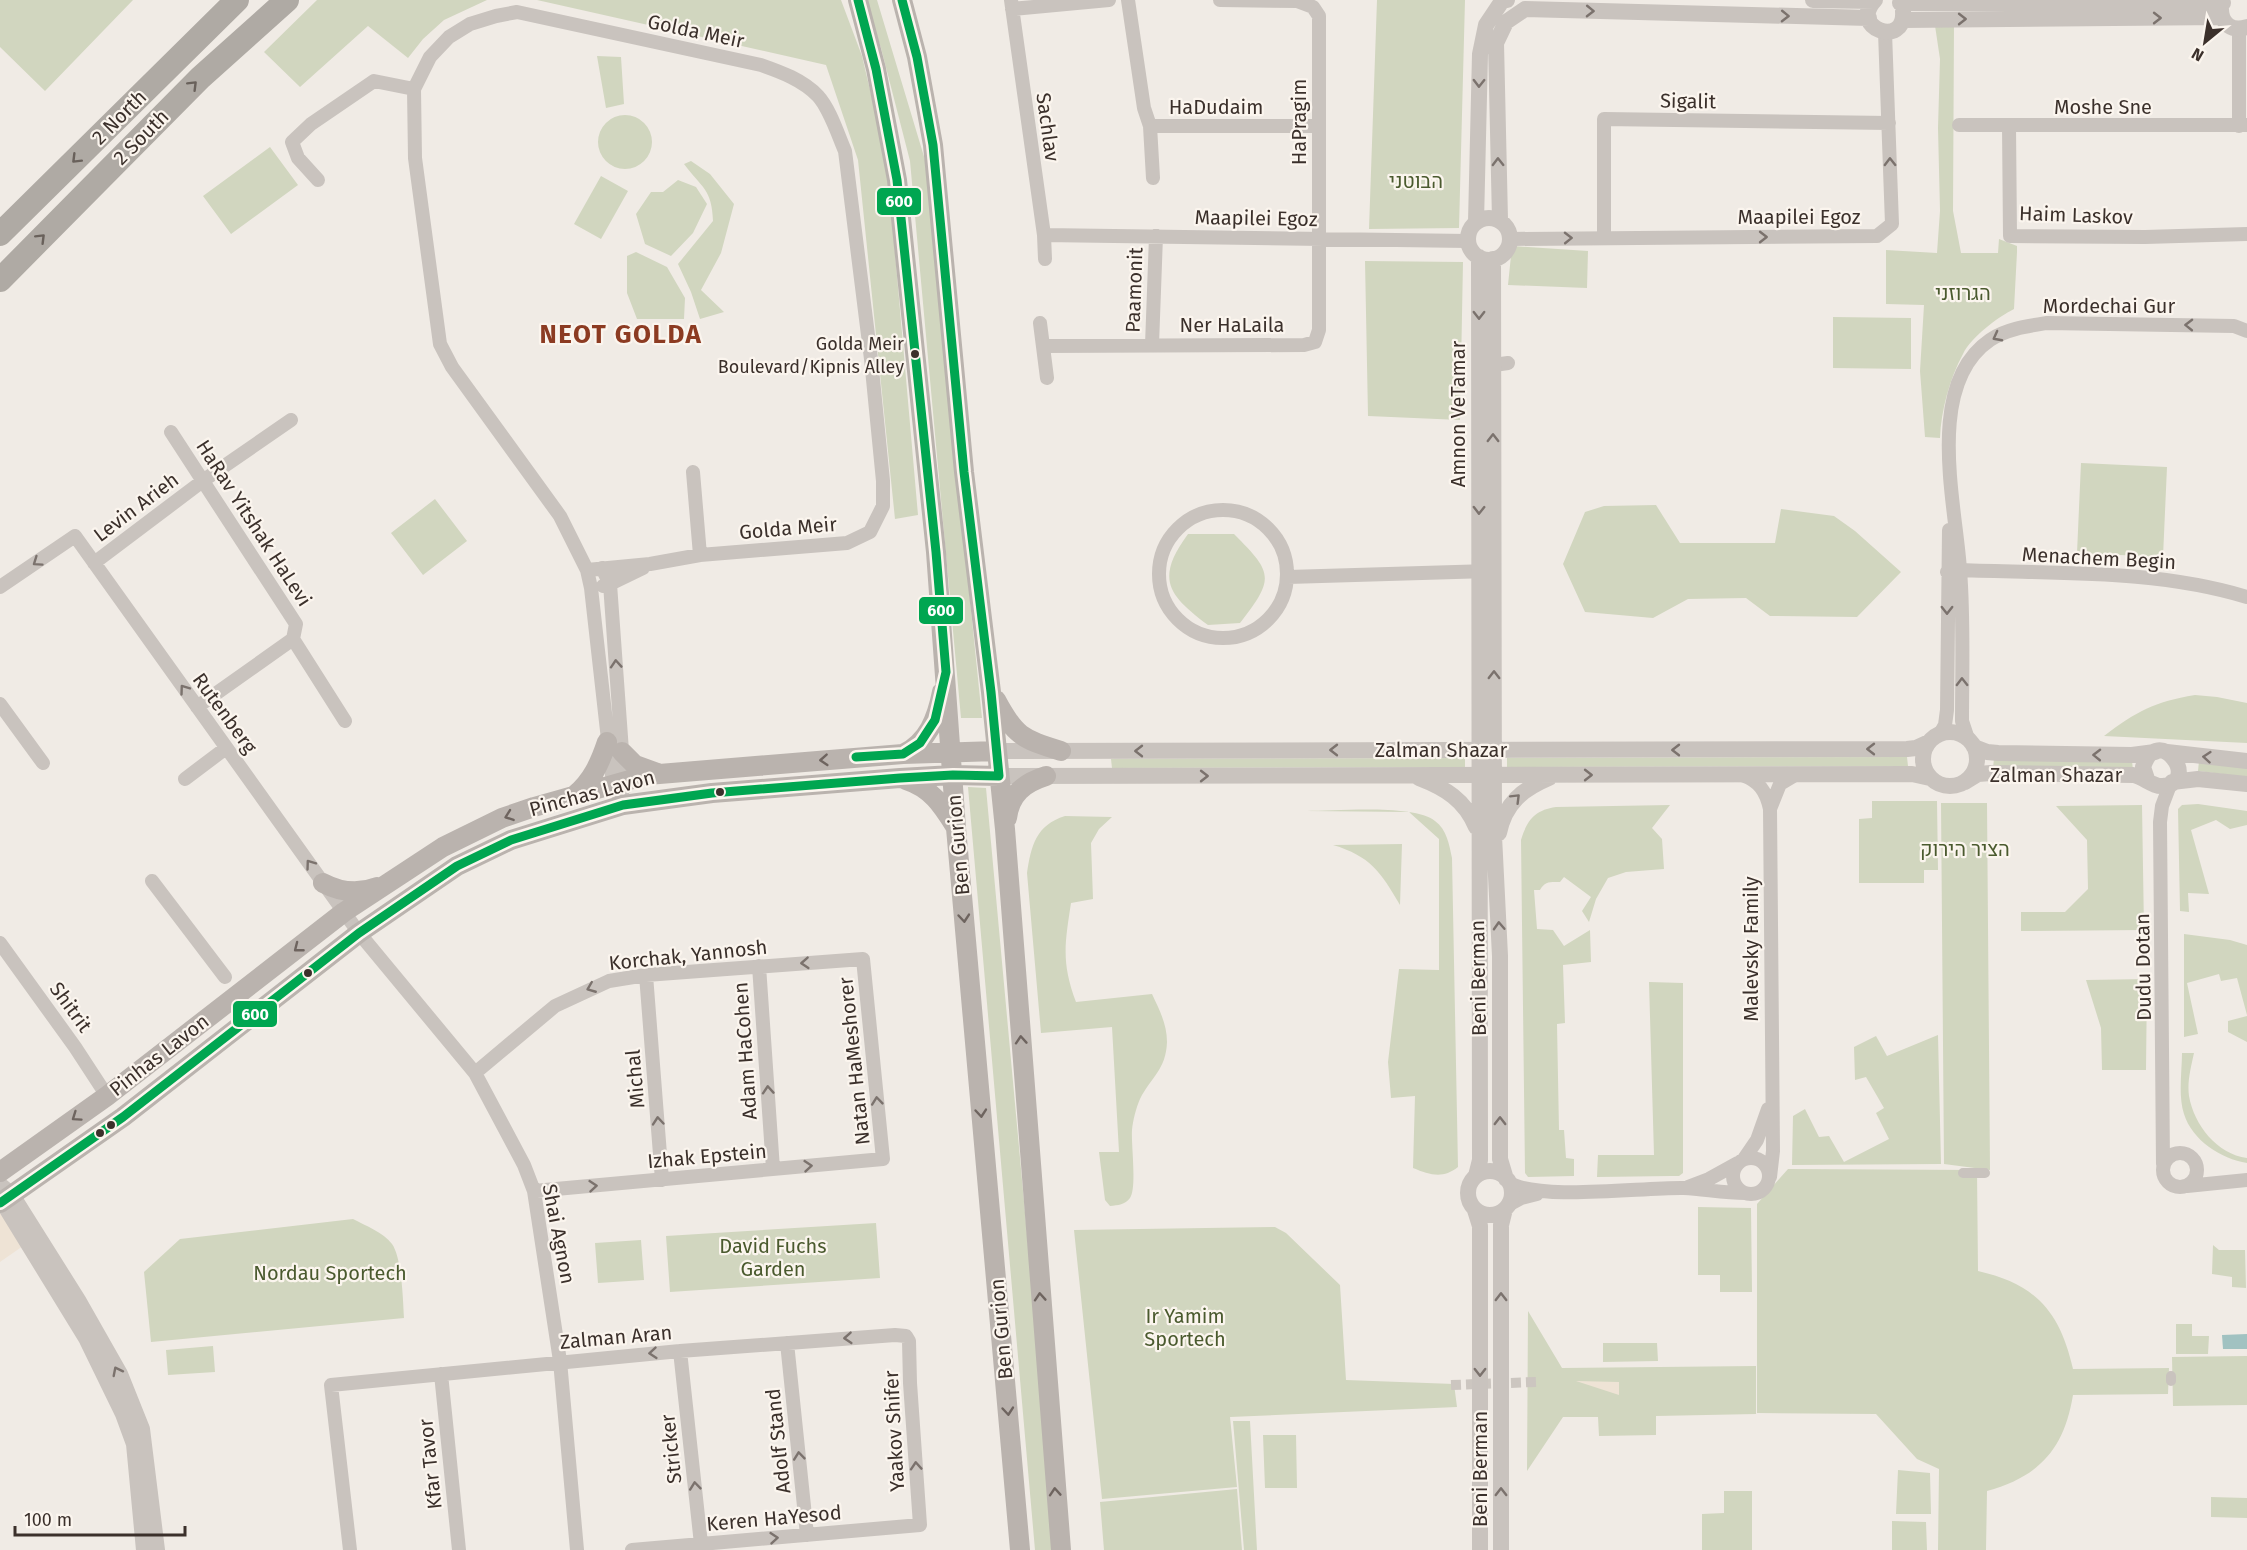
<svg xmlns="http://www.w3.org/2000/svg" width="2247" height="1550" font-family="'Fira Sans',Heebo,sans-serif">
  <style>
    .green { fill: #d1d6bf }
    .plaza { fill: #eee3d5 }
    .water { fill: #a1c2c1 }
    .lines { fill: none; stroke-linecap: round; stroke-linejoin: round }
    .pedestrian-tunnel { stroke: #ccc6c0; stroke-width: 10; stroke-dasharray: 10 5; stroke-linecap: butt }
    .pedestrian { stroke: #c9c3be; stroke-width: 10 }
    .minor { stroke: #c9c3be; stroke-width: 14 }
    .tertiary { stroke: #c9c3be; stroke-width: 16 }
    .secondary { stroke: #bab3ae; stroke-width: 20 }
    .motorway { stroke: #afaaa4; stroke-width: 24 }
    .bus-1-casing { stroke: #fbf5ee; stroke-width: 14 }
    .bus-1 { stroke: #00a651; stroke-width: 9 }
    .oneway { stroke: #7b726d }
    .oneway2 { stroke: #69615b }
    .oneway3 { stroke: #6e645f }
    .bus-dot { fill: #3b302b; stroke: #fbf5ee; stroke-width: 2 }
    .labels { text-anchor: middle; dominant-baseline: central; stroke-width: 4.5; stroke-linejoin: round; paint-order: stroke }
    .bus-label { font-size: 18px; fill: #3b302b; stroke: #fbf5ee; text-anchor: end }
    .street-label { font-size: 20px; fill: #3b302b; stroke: #fbf5ee }
    .park-label { font-size: 20px; fill: #4a5a2e; stroke: #fbf5ee }
    .district-label { font-size: 26px; font-weight: bold; letter-spacing: 1.5px; fill: #8c3b22; stroke: #fbf5ee }
    .line-badge { stroke: #fbf5ee; stroke-width: 2 }
    .badge-label { font-size: 16px; text-anchor: middle; font-weight: bold; fill: #fff }
  </style>
  <rect width="100%" height="100%" fill="#f0ebe5"/>
  <!-- green -->
  <path class="green" d="M0,0H133L45,91L0,47Z
    M317,0H487L444,20L423,39L408,58L368,26L300,87L264,52Z
    M537,0H841L862,56L887,162L918,515L895,519L858,160L826,65Z
    M865,0H877L925,160L982,718H961L910,161L881,48Z
    M1377,0H1465L1459,228L1369,229Z
    M1934,19L1954,24L1953,211L1961,253H1998L1999,239L2017,246V252L2014,309C1998,317 1971,337 1963,354C1950,378 1941,410 1940,438L1925,437L1920,371L1924,305L1886,304V250L1937,253L1940,211L1938,128L1940,59Z
    M597,56L621,57L624,104L606,108Z
    M598 142a27 27 0 1 1 54 0a27 27 0 1 1-54 0Z
    M270,147L298,185L231,234L203,196Z
    M691,161L710,174L734,204L721,253L701,290L724,312L700,319L691,292L678,264L713,221C712,189 702,188 684,164Z
    M601,176L628,191L601,239L574,224Z
    M678,180L696,187L707,204L693,233L671,256L645,244L636,214L651,192H663Z
    M1512,246L1588,251L1587,288L1508,285Z
    M636,252L667,267L685,298L684,319H637L627,293V256Z
    M1365,261L1463,262L1460,420L1368,416Z
    M1833,317L1911,318V369L1833,368Z
    M2081,463L2167,467L2163,557L2077,553Z
    M435,499L467,541L423,575L391,533Z
    M1656,505L1680,543H1775L1781,509L1834,516L1855,531L1901,572L1857,617L1770,616L1746,598L1688,599L1653,618L1585,612L1563,564L1585,512L1604,506Z
    M1188,534H1234C1273,573 1275,578 1240,623L1208,625C1168,595 1155,579 1188,534Z
    M2195,695L2217,697L2247,703V743L2104,736C2137,711 2154,702 2195,695Z
    M1907,757L1908,766L1507,767V758Z
    M1465,758V767L1112,768L1111,759Z
    M1994,759L2132,761L2133,770L1993,767Z
    M2199,761L2247,767V777L2198,771Z
    M968,787L986,788L1056,1550H1035Z
    M1872,801H1937L1938,870H1924V883H1859V819L1872,818Z
    M1941,803H1987L1990,1170L1944,1164Z
    M2198,804L2247,811V825L2230,829L2216,820L2191,830L2209,894L2188,893L2189,912L2180,911L2178,809L2182,805Z
    M1670,805L1652,828L1662,839L1664,869L1626,872L1608,878L1596,899L1589,922L1582,911L1591,897L1564,877L1560,882C1550,882 1545,881 1540,890H1534L1537,929L1553,930L1564,946L1590,930L1591,962L1563,965L1565,1023L1557,1024L1559,1130H1564L1566,1158L1574,1159V1176L1528,1177L1525,1173L1521,840C1527,820 1535,810 1556,807Z
    M2142,805L2144,930L2021,931V912H2065L2088,889L2087,840L2056,806Z
    M1307,811C1336,811 1415,804 1435,821C1447,830 1449,844 1452,858L1458,1167C1443,1179 1430,1175 1413,1168L1415,1096L1391,1098L1388,1062L1399,969L1439,970V839L1409,812Z
    M1065,816L1112,817L1099,829L1091,843L1093,899L1071,903C1065,943 1061,962 1076,1002L1152,994C1159,1009 1167,1024 1167,1042C1166,1070 1151,1077 1140,1099C1136,1108 1133,1120 1132,1130C1131,1145 1137,1188 1130,1198C1125,1205 1118,1205 1110,1206L1105,1200L1099,1152H1119L1112,1027L1041,1033L1027,873C1031,846 1036,825 1065,816Z
    M1402,844L1400,905C1381,872 1370,856 1333,845Z
    M2184,934L2230,940L2247,945V1015L2237,978L2221,981L2219,974L2187,983L2198,1034L2184,1037Z
    M2147,979L2146,1070H2102L2101,1028L2086,980Z
    M1649,982L1683,983V1173L1679,1176H1671L1597,1177L1598,1155H1654Z
    M2247,1016V1042L2228,1032V1021Z
    M1938,1035L1941,1164L1792,1165L1793,1116L1805,1109L1819,1137L1829,1136L1844,1162L1889,1139L1876,1113L1884,1108L1866,1077L1855,1080L1854,1047L1876,1036L1887,1056Z
    M2182,1053H2194C2191,1067 2187,1082 2189,1096C2194,1125 2217,1154 2247,1158V1163C2221,1159 2192,1140 2184,1114C2178,1096 2182,1071 2182,1053Z
    M1788,1169L1977,1170L1978,1271C2036,1284 2060,1312 2073,1369L2169,1368L2168,1394L2073,1395C2064,1449 2040,1476 1987,1491L1986,1550H1938L1939,1469L1917,1459L1876,1414L1757,1413V1204Z
    M1698,1207L1751,1208L1752,1292H1720V1275H1698Z
    M353,1219C366,1226 383,1232 392,1244C402,1258 403,1301 404,1318L151,1342L144,1272L180,1239Z
    M876,1223L880,1278L670,1292L666,1236Z
    M1275,1227L1286,1233L1340,1285L1346,1380L1454,1384L1457,1407L1230,1417L1237,1487L1102,1499L1074,1230Z
    M641,1240L644,1280L598,1283L595,1243Z
    M2213,1245L2219,1250H2245L2246,1288L2232,1287V1277L2212,1274Z
    M1528,1311L1562,1368L1756,1366V1414L1656,1416V1435L1599,1436L1598,1417H1563L1527,1471Z
    M2176,1324H2192V1336H2209L2208,1354H2176Z
    M1603,1343H1657L1658,1361L1603,1362Z
    M213,1346L215,1372L168,1375L166,1350Z
    M2247,1356V1405L2173,1406L2172,1357Z
    M1233,1421H1250L1257,1550H1244Z
    M1263,1435H1296L1297,1488H1265Z
    M1898,1470L1930,1473L1931,1514H1896Z
    M1237,1489L1242,1550H1104L1100,1502Z
    M1724,1491H1752V1550H1702V1514L1724,1513Z
    M2211,1497L2247,1498V1518L2211,1517Z
    M1892,1521L1926,1522L1927,1550H1892Z"/>
  <!-- plaza -->
  <path class="plaza" d="M0,1213L23,1246L0,1262Z
    M1576,1381L1619,1382V1395Z"/>
  <!-- water -->
  <path class="water" d="M2247,1334V1349H2223L2222,1335Z"/>
  <g class="lines">
    <!-- pedestrian-tunnel -->
    <path class="pedestrian-tunnel" d="M1451,1385L1536,1382"/>
    <!-- pedestrian -->
    <path class="pedestrian" d="M1963,1173H1985
      M2171,1376V1381"/>
    <!-- minor -->
    <path class="minor" d="M1011,0L1044,235L1045,259
      M1128,0L1144,108L1150,126L1153,178
      M1012,9L1109,0
      M2239,30V126
      M1959,125H2247
      M1150,126H1318
      M2009,126L2010,236L2145,237L2247,234
      M318,180L298,158L292,142L311,124L374,81L414,89
      M1044,235L1468,241
      M1604,237V119L1889,123
      M1510,239L1877,236L1892,224L1885,32
      M1040,323L1047,378
      M1152,345L1156,236
      M1044,346L1304,345L1315,342L1319,330V16L1313,7L1297,1L1220,0
      M1494,365L1508,363
      M171,432L296,624L293,639L197,707
      M693,472L700,555
      M1159 574a64 64 0 1 1 128 0a64 64 0 1 1-128 0Z
      M94,563L204,480L291,420
      M602,568L610,584L622,751L627,780L625,788
      M587,570L650,564L700,555L847,543L870,532L883,506V481L871,359L845,151C838,135 830,109 818,96C803,80 781,72 761,65L517,12L496,16L470,24L449,37L430,57L414,89L415,158L440,344L452,367L560,516L587,570L591,588L613,784L623,805
      M1947,572L1961,570C2056,574 2155,569 2247,597
      M1288,577L1489,571
      M603,586L610,584L643,568
      M0,587L75,536L359,933L475,1073L524,1165L534,1191L560,1361L577,1550
      M293,639L345,721
      M0,704L43,763
      M1940,734L1945,725L1947,710L1949,530
      M1968,739L1962,721C1962,671 1964,620 1960,570C1956,505 1924,385 1990,340C2006,329 2028,326 2047,323L2234,326L2247,331
      M1742,775C1759,781 1766,791 1770,809L1773,1151L1770,1177
      M185,779L226,748
      M1770,809L1780,784L1795,775
      M152,881L225,977
      M0,943L75,1047L107,1096
      M759,966L773,1169
      M646,975L662,1180
      M475,1073L555,1006L609,981L646,975L863,959L883,1159L534,1191
      M2163 1170a17 17 0 1 1 34 0a17 17 0 1 1-34 0Z
      M1733 1176a18 18 0 1 1 36 0a18 18 0 1 1-36 0Z
      M1744,1159L1757,1140L1768,1109
      M2163,1164L2160,822L2162,806L2170,785
      M1509,1183C1542,1201 1643,1187 1684,1188C1704,1189 1724,1193 1745,1193
      M2187,1186L2247,1180
      M1688,1187L1709,1179L1738,1163
      M1508,1205L1521,1198L1537,1194
      M787,1343L807,1535
      M680,1351L701,1544
      M441,1374L459,1550
      M350,1550L331,1385L680,1351L895,1335L906,1336L909,1341L910,1383L920,1525L632,1550"/>
    <!-- tertiary -->
    <path class="tertiary" d="M1813,0L1874,1
      M1875,0C1848,28 1906,49 1903,11
      M1900,3H2223
      M2221,9C2221,24 2232,32 2247,27
      M1903,20L2222,17
      M1468 239a21 21 0 1 1 42 0a21 21 0 1 1-42 0Z
      M1500,220L1496,43L1506,22L1525,9L1869,18
      M1476,222L1480,54L1486,25L1502,1L1507,0
      M1493,259L1494,836L1500,956V1159L1506,1179
      M1923 759a27 27 0 1 1 54 0a27 27 0 1 1-54 0Z
      M1974,747L1987,752L1998,753L2132,755L2155,752
      M997,751L1907,749L1916,748L1929,742
      M2167,752L2247,761
      M999,776L1912,774L1930,778
      M1419,778C1445,788 1465,800 1476,827
      M1965,782L1978,774L1991,773L2133,775C2144,777 2153,787 2163,786C2202,782 2158,722 2143,767L2147,779
      M2172,782L2198,779L2247,784
      M1499,833C1505,803 1523,789 1549,778
      M1468 1193a22 22 0 1 1 44 0a22 22 0 1 1-44 0Z
      M1476,1176L1480,1160L1479,257
      M0,1185L12,1195L78,1300L120,1374L142,1429L157,1550
      M0,1198L86,1338L123,1414L134,1444L144,1550
      M1475,1210L1480,1226V1550
      M1501,1550V1225L1505,1209"/>
    <!-- secondary -->
    <path class="secondary" d="M858,0L876,69L897,180L936,552L956,828L1020,1550
      M902,0L917,57L933,145L964,472L991,692L1005,829L1061,1550
      M996,700C1015,736 1022,739 1061,751
      M622,752L635,765L657,773
      M903,754C928,742 937,718 942,692
      M906,780C931,788 942,805 955,826
      M575,795C592,781 600,763 607,742
      M1007,818C1010,794 1024,783 1046,776
      M323,883C340,892 359,894 377,887
      M0,1172L107,1096L344,912L443,847L502,818L534,807L647,775L903,754L997,751
      M0,1203L123,1117L359,933L457,866L511,840L623,805L712,793L900,778L953,775L999,776"/>
    <!-- motorway -->
    <path class="motorway" d="M0,234L237,0
      M0,280L200,78L287,0"/>
    <!-- bus-1 casing -->
    <g class="bus-1-casing">
      <path id="bus-1" d="M856,757L903,754L920,743L935,720L946,672L936,552L897,180L876,69L858,0
        M0,1203L123,1117L359,933L457,866L511,840L623,805L712,793L900,778L953,775L999,776L991,692L964,472L933,145L917,57L902,0"/>
    </g>
    <!-- bus-1 -->
    <use href="#bus-1" class="bus-1"/>
  </g>
  <!-- one-way arrows -->
  <defs><path id="oneway-chevron" d="M-2-3.5L2.5 0L-2 3.5" fill="none" stroke-width="1.6" stroke-linecap="round" stroke-linejoin="round" transform="scale(1.5)"/></defs>
  <g class="oneway">
    <use href="#oneway-chevron" transform="translate(1590 11) rotate(1)"/>
    <use href="#oneway-chevron" transform="translate(1785 16) rotate(1)"/>
    <use href="#oneway-chevron" transform="translate(2157 18)"/>
    <use href="#oneway-chevron" transform="translate(1962 19)"/>
    <use href="#oneway-chevron" transform="translate(1479 83) rotate(91)"/>
    <use href="#oneway-chevron" transform="translate(1498 162) rotate(-91)"/>
    <use href="#oneway-chevron" transform="translate(1890 162) rotate(-91)"/>
    <use href="#oneway-chevron" transform="translate(1763 237)"/>
    <use href="#oneway-chevron" transform="translate(1568 238) rotate(-1)"/>
    <use href="#oneway-chevron" transform="translate(1479 315) rotate(90)"/>
    <use href="#oneway-chevron" transform="translate(2189 325) rotate(-179)"/>
    <use href="#oneway-chevron" transform="translate(1997 337) rotate(152)"/>
    <use href="#oneway-chevron" transform="translate(1493 438) rotate(-90)"/>
    <use href="#oneway-chevron" transform="translate(1479 510) rotate(91)"/>
    <use href="#oneway-chevron" transform="translate(37 562) rotate(145)"/>
    <use href="#oneway-chevron" transform="translate(1947 610) rotate(90)"/>
    <use href="#oneway-chevron" transform="translate(616 664) rotate(-94)"/>
    <use href="#oneway-chevron" transform="translate(1494 675) rotate(-90)"/>
    <use href="#oneway-chevron" transform="translate(1962 682) rotate(-91)"/>
    <use href="#oneway-chevron" transform="translate(184 689) rotate(-126)"/>
    <use href="#oneway-chevron" transform="translate(1871 749) rotate(180)"/>
    <use href="#oneway-chevron" transform="translate(1334 750) rotate(180)"/>
    <use href="#oneway-chevron" transform="translate(1676 750) rotate(180)"/>
    <use href="#oneway-chevron" transform="translate(1139 751) rotate(180)"/>
    <use href="#oneway-chevron" transform="translate(2097 755) rotate(-179)"/>
    <use href="#oneway-chevron" transform="translate(2207 757) rotate(-175)"/>
    <use href="#oneway-chevron" transform="translate(1588 775)"/>
    <use href="#oneway-chevron" transform="translate(1204 776)"/>
    <use href="#oneway-chevron" transform="translate(1516 798) rotate(-45)"/>
    <use href="#oneway-chevron" transform="translate(310 864) rotate(-126)"/>
    <use href="#oneway-chevron" transform="translate(1499 926) rotate(-93)"/>
    <use href="#oneway-chevron" transform="translate(805 963) rotate(176)"/>
    <use href="#oneway-chevron" transform="translate(591 988) rotate(158)"/>
    <use href="#oneway-chevron" transform="translate(768 1090) rotate(-94)"/>
    <use href="#oneway-chevron" transform="translate(877 1101) rotate(-96)"/>
    <use href="#oneway-chevron" transform="translate(658 1121) rotate(-95)"/>
    <use href="#oneway-chevron" transform="translate(1500 1121) rotate(-90)"/>
    <use href="#oneway-chevron" transform="translate(808 1166) rotate(-5)"/>
    <use href="#oneway-chevron" transform="translate(593 1186) rotate(-5)"/>
    <use href="#oneway-chevron" transform="translate(1501 1297) rotate(-90)"/>
    <use href="#oneway-chevron" transform="translate(848 1338) rotate(176)"/>
    <use href="#oneway-chevron" transform="translate(653 1353) rotate(175)"/>
    <use href="#oneway-chevron" transform="translate(117 1371) rotate(-117)"/>
    <use href="#oneway-chevron" transform="translate(1480 1372) rotate(90)"/>
    <use href="#oneway-chevron" transform="translate(799 1456) rotate(-96)"/>
    <use href="#oneway-chevron" transform="translate(916 1466) rotate(-94)"/>
    <use href="#oneway-chevron" transform="translate(695 1486) rotate(-96)"/>
    <use href="#oneway-chevron" transform="translate(1501 1492) rotate(-90)"/>
    <use href="#oneway-chevron" transform="translate(774 1538) rotate(-5)"/>
  </g>
  <g class="oneway2">
    <use href="#oneway-chevron" transform="translate(193 85) rotate(-45)"/>
    <use href="#oneway-chevron" transform="translate(76 159) rotate(135)"/>
    <use href="#oneway-chevron" transform="translate(41 238) rotate(-45)"/>
  </g>
  <g class="oneway3">
    <use href="#oneway-chevron" transform="translate(824 760) rotate(176)"/>
    <use href="#oneway-chevron" transform="translate(509 816) rotate(160)"/>
    <use href="#oneway-chevron" transform="translate(964 918) rotate(85)"/>
    <use href="#oneway-chevron" transform="translate(298 948) rotate(142)"/>
    <use href="#oneway-chevron" transform="translate(1021 1040) rotate(-94)"/>
    <use href="#oneway-chevron" transform="translate(981 1113) rotate(85)"/>
    <use href="#oneway-chevron" transform="translate(76 1117) rotate(145)"/>
    <use href="#oneway-chevron" transform="translate(1040 1297) rotate(-94)"/>
    <use href="#oneway-chevron" transform="translate(1008 1411) rotate(85)"/>
    <use href="#oneway-chevron" transform="translate(1055 1492) rotate(-94)"/>
  </g>
  <!-- markers -->
  <g class="bus-dot">
    <circle cx="915" cy="354" r="5"/>
    <circle cx="720" cy="792" r="5"/>
    <circle cx="308" cy="973" r="5"/>
    <circle cx="111" cy="1125" r="5"/>
    <circle cx="100" cy="1133" r="5"/>
  </g>
  <g class="labels">
    <!-- bus labels -->
    <g class="bus-label">
      <text x="904" y="344">Golda Meir<tspan x="904" dy="23">Boulevard/Kipnis Alley</tspan></text>
    </g>
    <!-- street labels -->
    <g class="street-label">
      <text transform="translate(696 31) rotate(12)">Golda Meir</text>
      <text transform="translate(1688 101) rotate(1)">Sigalit</text>
      <text x="1216" y="107">HaDudaim</text>
      <text x="2103" y="107">Moshe Sne</text>
      <text transform="translate(119 117) rotate(-45)">2 North</text>
      <text transform="translate(1299 122) rotate(-90)">HaPragim</text>
      <text transform="translate(1048 127) rotate(82)">Sachlav</text>
      <text transform="translate(141 137) rotate(-45)">2 South</text>
      <text transform="translate(2076 215) rotate(2)">Haim Laskov</text>
      <text x="1799" y="217">Maapilei Egoz</text>
      <text transform="translate(1256 218) rotate(1)">Maapilei Egoz</text>
      <text transform="translate(1134 290) rotate(-88)">Paamonit</text>
      <text x="2109" y="306">Mordechai Gur</text>
      <text x="1232" y="325">Ner HaLaila</text>
      <text transform="translate(1458 414) rotate(-90)">Amnon VeTamar</text>
      <text transform="translate(136 507) rotate(-37)">Levin Arieh</text>
      <text transform="translate(254 523) rotate(57)">HaRav Yitshak HaLevi</text>
      <text transform="translate(788 528) rotate(-5)">Golda Meir</text>
      <text transform="translate(2099 558) rotate(3)">Menachem Begin</text>
      <text transform="translate(225 713) rotate(54)">Rutenberg</text>
      <text x="1441" y="750">Zalman Shazar</text>
      <text x="2056" y="775">Zalman Shazar</text>
      <text transform="translate(592 793) rotate(-15)">Pinchas Lavon</text>
      <text transform="translate(958 845) rotate(-95)">Ben Gurion</text>
      <text transform="translate(1751 949) rotate(-90)">Malevsky Family</text>
      <text transform="translate(688 955) rotate(-6)">Korchak, Yannosh</text>
      <text transform="translate(2143 967) rotate(-91)">Dudu Dotan</text>
      <text transform="translate(1478 978) rotate(-91)">Beni Berman</text>
      <text transform="translate(71 1007) rotate(54)">Shitrit</text>
      <text transform="translate(745 1051) rotate(-94)">Adam HaCohen</text>
      <text transform="translate(159 1055) rotate(-38)">Pinhas Lavon</text>
      <text transform="translate(854 1061) rotate(-96)">Natan HaMeshorer</text>
      <text transform="translate(635 1079) rotate(-95)">Michal</text>
      <text transform="translate(707 1156) rotate(-5)">Izhak Epstein</text>
      <text transform="translate(559 1234) rotate(79)">Shai Agnon</text>
      <text transform="translate(1001 1329) rotate(-95)">Ben Gurion</text>
      <text transform="translate(616 1337) rotate(-5)">Zalman Aran</text>
      <text transform="translate(894 1431) rotate(-93)">Yaakov Shifer</text>
      <text transform="translate(778 1441) rotate(-96)">Adolf Stand</text>
      <text transform="translate(671 1449) rotate(-96)">Stricker</text>
      <text transform="translate(430 1464) rotate(-96)">Kfar Tavor</text>
      <text transform="translate(1480 1469) rotate(-90)">Beni Berman</text>
      <text transform="translate(774 1518) rotate(-5)">Keren HaYesod</text>
    </g>
    <!-- park labels -->
    <g class="park-label">
      <text x="1416" y="181">הבוטני</text>
      <text x="1963" y="293">הגרוזני</text>
      <text x="1965" y="849">הציר הירוק</text>
      <text x="773" y="1246">David Fuchs<tspan x="773" dy="23">Garden</tspan></text>
      <text x="330" y="1273">Nordau Sportech</text>
      <text x="1185" y="1316">Ir Yamim<tspan x="1185" dy="23">Sportech</tspan></text>
    </g>
    <!-- district labels -->
    <g class="district-label">
      <text x="621" y="334">NEOT GOLDA</text>
    </g>
  </g>
  <g class="line-badge">
    <rect x="876" y="187" width="46" height="29" rx="6" fill="#00a651"/>
    <rect x="918" y="596" width="46" height="29" rx="6" fill="#00a651"/>
    <rect x="232" y="1000" width="46" height="28" rx="6" fill="#00a651"/>
  </g>
  <g class="badge-label">
    <text x="899" y="207">600</text>
    <text x="941" y="616">600</text>
    <text x="255" y="1020">600</text>
  </g>
  <!-- north arrow -->
  <g transform="translate(2205 42) rotate(210)" stroke="#fbf5ee" stroke-width="4.5" paint-order="stroke">
  <path d="M0-4.5L10 22L0 15L-10 22Z" fill="#3b302b"/>
  <text y="-9" font-size="16" font-weight="bold" text-anchor="middle" fill="#3b302b">N</text>
  </g>
  <!-- scale -->
  <path d="M15 1526v9h170v-9" fill="none" stroke="#3b302b" stroke-width="3"/>
  <text x="24" y="1526" font-size="18" fill="#3b302b" stroke="#fbf5ee" stroke-width="4.5" paint-order="stroke">100 m</text>
</svg>
